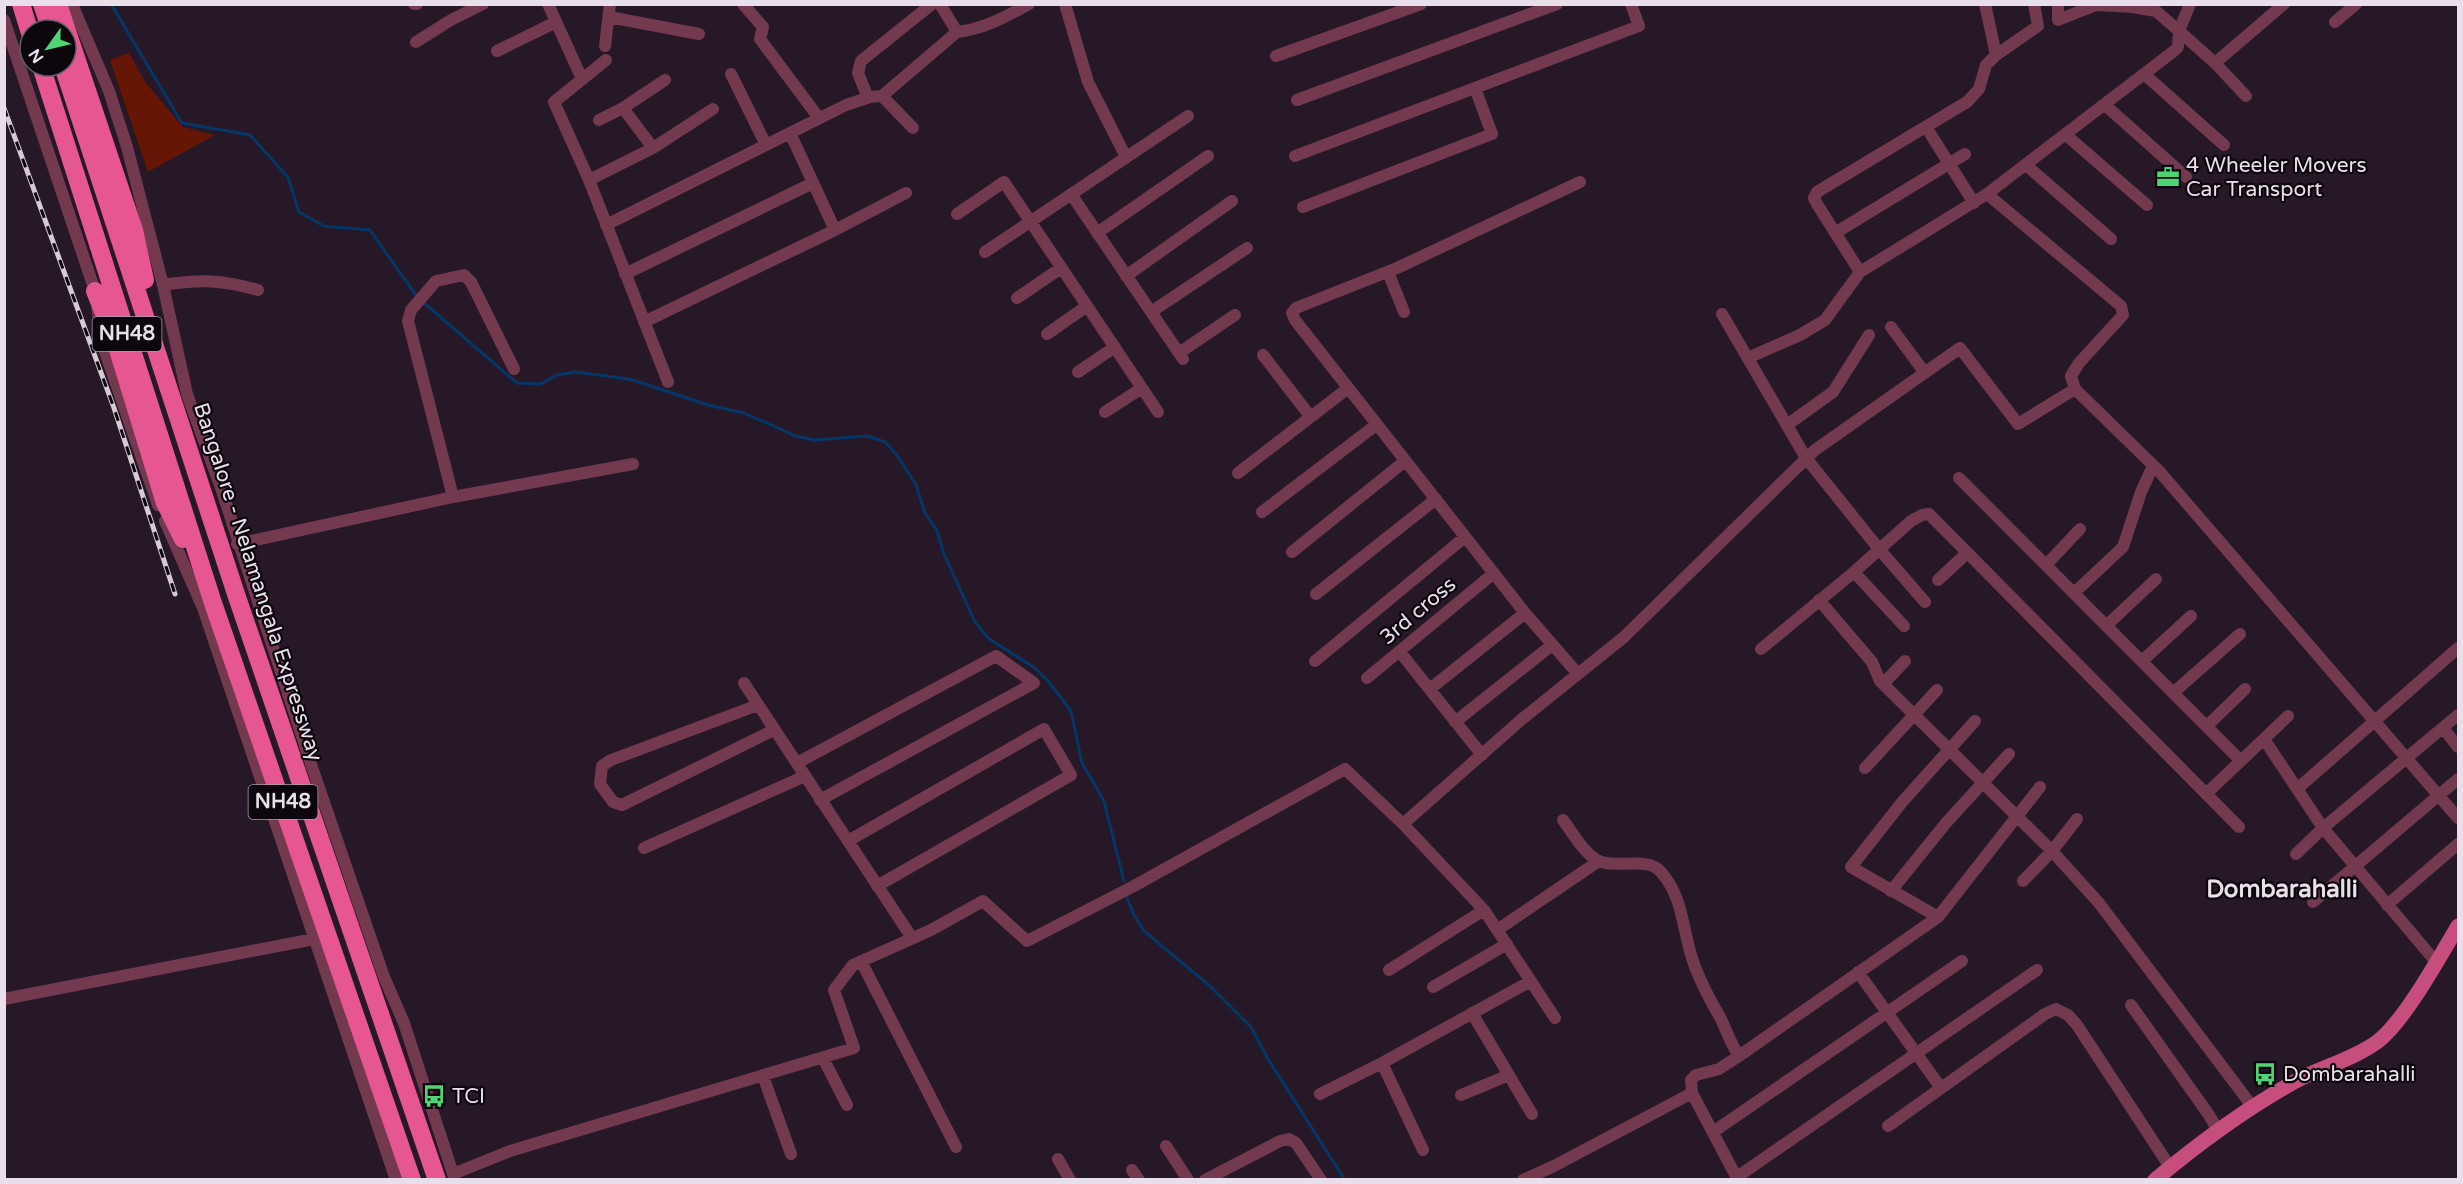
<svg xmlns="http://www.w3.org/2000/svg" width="2463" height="1184" font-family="'Varela Round',sans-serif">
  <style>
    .green { fill: #651605 }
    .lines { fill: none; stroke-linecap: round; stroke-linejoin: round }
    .stream { stroke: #053668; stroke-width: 3 }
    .minor { stroke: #73394e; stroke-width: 12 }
    .major { stroke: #c54e7d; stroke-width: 15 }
    .highway { stroke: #e65690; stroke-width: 18 }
    .rail-casing { stroke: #d5cad6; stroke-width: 5 }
    .rail { stroke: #0c060d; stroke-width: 3; stroke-dasharray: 9; stroke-linecap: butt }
    .labels { text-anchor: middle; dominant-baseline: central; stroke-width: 4.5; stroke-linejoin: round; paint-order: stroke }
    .shield { fill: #0c060d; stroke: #a79ea8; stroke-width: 1.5 }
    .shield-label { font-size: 20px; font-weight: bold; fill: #e9dfea }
    .poi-label { font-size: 21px; fill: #e9dfea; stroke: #0c060d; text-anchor: start }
    .street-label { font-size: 21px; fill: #e9dfea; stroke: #0c060d }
    .quarter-label { font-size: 24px; font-weight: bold; fill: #e9dfea; stroke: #0c060d }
  </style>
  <rect width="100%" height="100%" fill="#271828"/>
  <!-- green -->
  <path class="green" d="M129,53L146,83L183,127L215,135L148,172L110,60Z"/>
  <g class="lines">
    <!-- stream -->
    <path class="stream" d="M111,4L182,123L250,135L288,177L299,212L324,226L370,230L418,298
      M423,302L517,383L541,384L557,375L575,372L614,377L633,380L708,405L744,413L796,436L814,440L868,436L885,442L897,455L916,485L925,513L937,531L944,554L975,622L988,638L1035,668L1048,681L1071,711L1082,763L1104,801L1124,881
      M1127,898L1134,915L1144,931L1210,986L1251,1027L1268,1059L1345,1180"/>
    <!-- minor -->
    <path class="minor" d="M72,4L109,91L127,147L163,285L187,394L221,488L313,770L384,977L404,1023L455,1180
      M414,4H417
      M548,4L582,79
      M743,4L763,27L760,39L819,118
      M1065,4L1088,82L1126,157
      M1985,4L1996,55
      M2058,4V20L2096,5L2132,7L2156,11L2179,31L2190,4
      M609,17L699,34
      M4,20L95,291L102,343L158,505
      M2335,22L2356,4
      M957,32C984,29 1005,17 1029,4
      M416,42L451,20L483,4
      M605,46L610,4
      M497,51L556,22
      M1276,56L1421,4
      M606,60L554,102L589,180L668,382
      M2215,63L2284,4
      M731,74L766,145
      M2144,74L2224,145
      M882,96L913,128
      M868,98L858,73L861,61L932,4
      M1297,100L1557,4
      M2105,105L2186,177
      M623,108L665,80
      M599,120L623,108L653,148
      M1926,127L1974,203
      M790,133L835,230
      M2066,135L2147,205
      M1295,156L1639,26L1631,4
      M2026,165L2111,239
      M589,180L653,148L713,109
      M1071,194L1183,359
      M1987,194L2121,306L2123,315L2079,363L2071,376L2075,389
      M1303,207L1492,134L1475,88
      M957,214L1004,182L1158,412
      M606,225L846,105L870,97L882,96L957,32L940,4
      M1097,233L1208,156
      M1835,233L1965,154
      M985,252L1188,116
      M1388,272L1404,312
      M1860,272L1817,204L1814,198L1817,192L1967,102L1979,89L1986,65L1996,55L2038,26L2034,4
      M625,274L813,183
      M1126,276L1232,201
      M163,285C200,279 223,280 258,290
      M1017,298L1061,268
      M1151,312L1247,248
      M1722,314L1806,458L1879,549L1925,602
      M644,322L835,230L906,193
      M1891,327L1925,373
      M1047,334L1087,306
      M1179,353L1235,315
      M1263,355L1310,416
      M1750,357L1800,335L1825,320L1860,272L1987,194L2174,51L2178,47L2179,31L2215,63L2246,96
      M1078,372L1115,347
      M1105,412L1142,388
      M1787,425L1833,392L1869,335
      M1238,473L1347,389
      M1959,478L2241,761
      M453,497L408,321L411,310L436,281L464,275L471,282L514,369
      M1262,512L1376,425
      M165,521L203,608L396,1180
      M237,544L453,497L633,464
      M1292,552L1405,461
      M2046,565L2080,529
      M1854,572L1904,626
      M1938,580L1967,553
      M2074,593L2123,547L2141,492L2153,466
      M1316,594L1436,499
      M1819,600L1872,662L1880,681L2052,851L2099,903L2252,1106
      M2106,626L2156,579
      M1761,649L1854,572L1911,521L1922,515L1929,514L2239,827
      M1400,652L1482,755
      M1315,661L1465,537
      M2142,661L2191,616
      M1578,674L1525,613L1295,320L1292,313L1296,308L1397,268L1580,182
      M1367,678L1494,573
      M744,683L912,938
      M1883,684L1905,661
      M1430,689L1525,613
      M2173,693L2240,634
      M758,705L611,760L602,766L600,784L613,802L622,805L774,730
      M1455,722L1552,645
      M2207,726L2245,689
      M2443,728L2458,747
      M2264,739L2323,828L2436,962
      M797,763L996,656L1034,683L820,800
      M1865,768L1937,690
      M2297,789L2458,648
      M2206,794L2288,716
      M1563,820C1573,833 1584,854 1599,861C1618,869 1647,856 1661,872C1684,898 1682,930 1693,961C1700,982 1710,1000 1721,1019C1727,1032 1731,1044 1739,1056L1719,1069L1696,1075L1691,1080L1692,1093L1738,1180
      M1403,824L1484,910L1555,1018
      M848,841L1044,729L1071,775L877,886
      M644,848L805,776
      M2296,854L2323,828L2458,715
      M2023,881L2052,851L2077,819
      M1891,891L1946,823L2009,754
      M2313,902L2458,779
      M2387,905L2458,844
      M1938,917L1851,867L1903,801L1975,721
      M1497,930L1599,861
      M861,961L956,1147
      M1389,970L1484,910
      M1858,972L1941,1088
      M1433,987L1507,944
      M4,999L314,939
      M2131,1005L2209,1115L2217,1129
      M1472,1013L1532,1114
      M1739,1056L1938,917L2040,787
      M823,1058L847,1105
      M1382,1063L1423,1150
      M763,1076L791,1154
      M1320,1094L1382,1063L1531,981
      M1461,1095L1509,1075
      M1888,1126L2045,1014L2056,1009L2068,1015L2077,1025L2170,1167
      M1713,1132L1962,961
      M1166,1146L1188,1180
      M1058,1159L1070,1180
      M1132,1170L1139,1180
      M453,1174L510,1151L854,1048L834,990L853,965L931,930L983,901L1027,941L1134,886L1345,769L1403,824L1522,719L1624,637L1815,450L1960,348L2018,424L2075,389L2159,471L2458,818
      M1737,1177L2037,970
      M1205,1180L1280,1141L1289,1139L1296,1143L1321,1180
      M1523,1180L1554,1166L1692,1093"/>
    <!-- major -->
    <path class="major" d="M2155,1180C2199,1143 2244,1110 2294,1082C2321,1067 2352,1060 2377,1042C2404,1022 2440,956 2458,926"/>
    <!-- highway -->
    <path class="highway" d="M21,4L30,33
      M42,4L51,30
      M58,4L134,230L145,280
      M41,66L213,603L412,1180
      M63,66L237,597L437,1180
      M95,291L115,340L165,503L183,539"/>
    <!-- rail casing -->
    <g class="rail-casing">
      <path id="rail" d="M4,108L114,408L175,594"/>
    </g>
    <!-- rail -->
    <use href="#rail" class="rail"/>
  </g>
  <!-- icons -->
  <defs>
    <g id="office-bare" transform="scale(1.8)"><path d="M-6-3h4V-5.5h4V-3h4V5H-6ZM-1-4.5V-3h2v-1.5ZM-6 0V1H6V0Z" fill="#4ed675" stroke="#0c060d" stroke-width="2.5" paint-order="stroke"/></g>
    <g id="bus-bare" transform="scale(1.8)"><path d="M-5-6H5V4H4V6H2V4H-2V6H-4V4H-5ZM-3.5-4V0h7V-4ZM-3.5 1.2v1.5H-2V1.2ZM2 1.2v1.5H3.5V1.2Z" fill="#4ed675" stroke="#0c060d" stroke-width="2.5" paint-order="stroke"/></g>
  </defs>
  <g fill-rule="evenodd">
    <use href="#office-bare" x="2168" y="177"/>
    <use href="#bus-bare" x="2265" y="1074"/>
    <use href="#bus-bare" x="434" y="1096"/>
  </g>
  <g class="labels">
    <!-- shield labels -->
    <g class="shield">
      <rect x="92.5" y="317" width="69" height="34" rx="4.5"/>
      <rect x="248.5" y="785" width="69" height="34" rx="4.5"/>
    </g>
    <g class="shield-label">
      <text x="127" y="334">NH48</text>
      <text x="283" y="802">NH48</text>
    </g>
    <!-- poi labels -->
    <g class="poi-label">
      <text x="2186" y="165">4 Wheeler Movers<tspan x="2186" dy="24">Car Transport</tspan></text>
      <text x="2283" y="1074">Dombarahalli</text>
      <text x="452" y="1096">TCI</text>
    </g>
    <!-- street labels -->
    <g class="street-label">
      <text transform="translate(258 582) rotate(72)">Bangalore - Nelamangala Expressway</text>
      <text transform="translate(1418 611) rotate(-40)">3rd cross</text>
    </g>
    <!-- quarter labels -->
    <g class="quarter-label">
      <text x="2282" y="889">Dombarahalli</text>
    </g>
  </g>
  <!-- border -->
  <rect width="2463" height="1184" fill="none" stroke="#e9dfea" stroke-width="12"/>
  <!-- north arrow -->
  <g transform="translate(48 48) rotate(236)"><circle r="28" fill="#0c060d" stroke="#645d65" stroke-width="1.5"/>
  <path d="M0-4.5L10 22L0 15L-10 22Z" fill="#4ed675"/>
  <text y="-9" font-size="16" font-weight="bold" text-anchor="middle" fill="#e9dfea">N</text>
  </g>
</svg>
